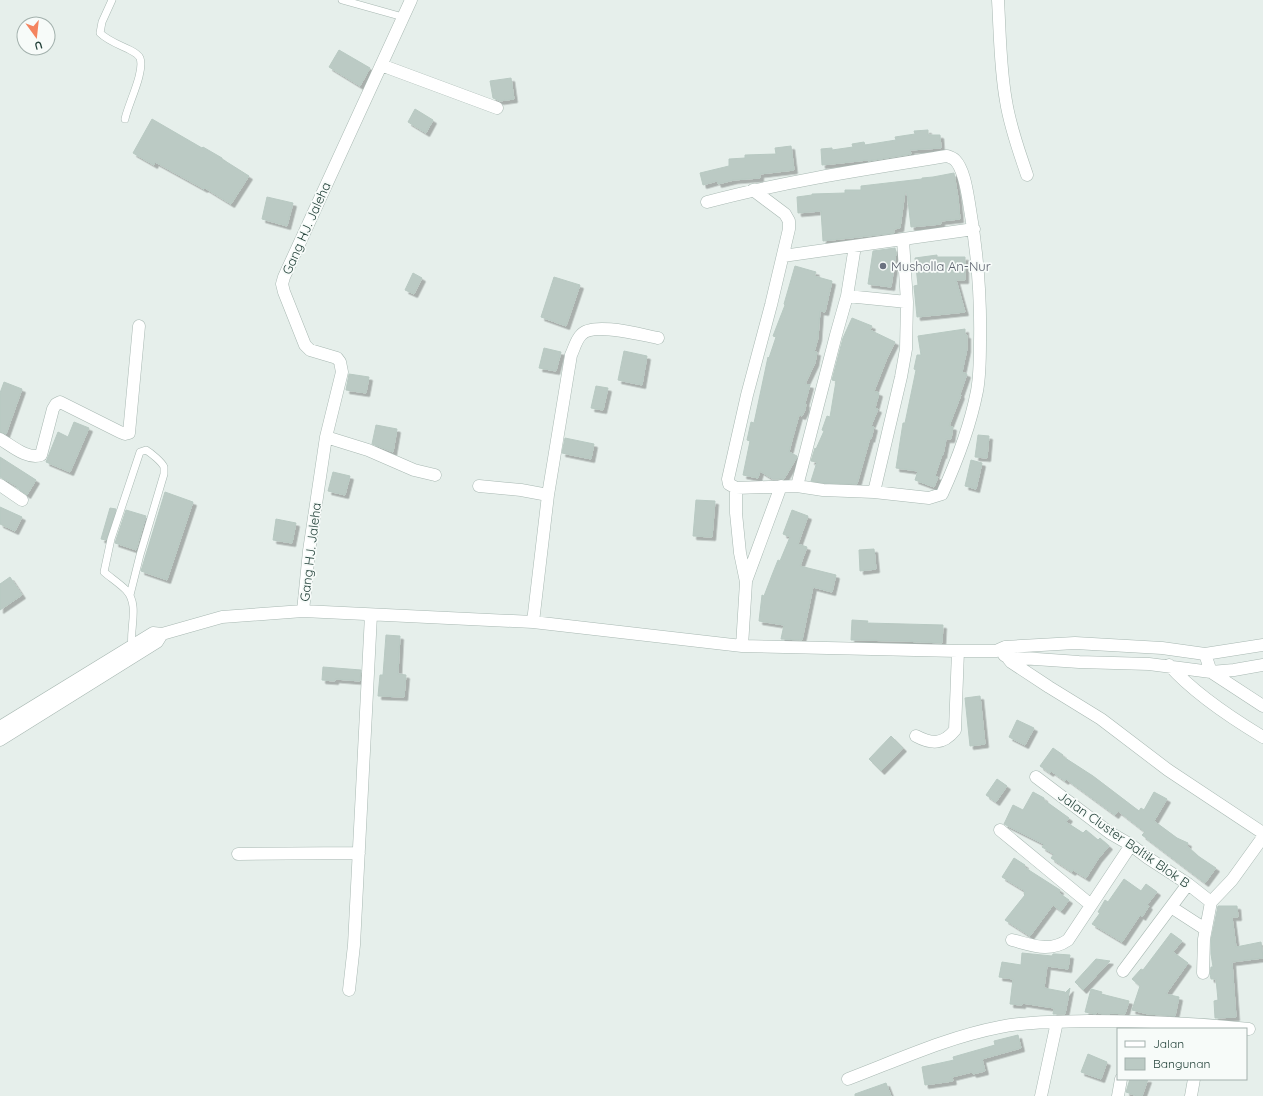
<svg xmlns="http://www.w3.org/2000/svg" width="1263" height="1096" font-family="Quicksand,sans-serif">
  <style>
    .building { fill: #bbcac4; stroke: #b8c9c2; filter: url(#shadow) }
    .lines { fill: none; stroke-linecap: round; stroke-linejoin: round }
    .lane-casing { stroke: #a8b8b2; stroke-width: 8 }
    .street-casing { stroke: #a8b8b2; stroke-width: 13 }
    .lane { stroke: #fff; stroke-width: 7 }
    .street { stroke: #fff; stroke-width: 12 }
    .worship-dot { fill: #6b7280; stroke: #f7fbf9; stroke-width: 1.5 }
    .labels { text-anchor: middle; dominant-baseline: central; stroke-width: 3.5; stroke-linejoin: round; paint-order: stroke }
    .street-label { font-size: 13px; fill: #24423a; stroke: #f7fbf9 }
    .worship-label { font-size: 13px; fill: #5b616d; stroke: #f7fbf9; text-anchor: start }
  </style>
  <defs>
    <filter id="shadow"><feDropShadow dx="3.5" dy="3.5" stdDeviation="0" flood-color="#0004"/></filter>
  </defs>
  <rect width="100%" height="100%" fill="#e6efeb"/>
  <!-- building -->
  <path class="building" d="M339,50L370,68L360,86L329,67Z
    M511,78L514,99L500,101L493,98L490,81Z
    M415,109L433,120L426,133L408,122Z
    M152,119L202,148L203,147L222,158V159L249,176L231,204L205,188L204,189L155,162L154,165L133,153Z
    M928,130V135H940L941,148L910,150L911,154L868,161V160L822,165L821,149L832,148V150L853,147L852,144L864,142L865,145L896,140L895,137L915,134L914,131Z
    M791,146L794,170L760,174V178L734,180L718,184L717,181L703,185L700,173L729,166V159L745,158V155L776,154L775,148Z
    M954,173L958,198L960,219L941,221V224L911,227L907,192H905L900,228L894,229V233L823,241L821,211L798,213L797,197L812,195V194L845,193V190H861V186L922,179V178L933,177Z
    M267,197L293,203L287,226L262,219Z
    M895,248L896,253L891,287L868,284L873,251Z
    M937,255V257H965V280H956L965,312L917,317L914,286L918,285L915,258Z
    M795,266L816,272L814,276L832,281L825,312L820,311L818,338L814,352H817L815,363L805,384L810,385L805,403L806,404L805,410L802,416L799,415L792,440L789,452L797,456V457L784,479H773L760,471L758,478L743,475L750,441L747,440L751,422L754,423L768,357L769,358L776,337L773,336L785,305L784,304Z
    M413,273L422,278L414,294L405,290Z
    M554,277L580,285L566,326L541,317Z
    M852,318L872,326L870,330L895,342L887,358L874,391L879,393L875,408L878,409L871,426L874,427L871,439L870,438L857,484L824,483L811,481L817,462L811,461L815,448L816,449L824,431L822,430L827,416L830,417L836,381L832,380L843,338Z
    M965,329V335H967V349L962,372L967,374L960,394L961,395L949,426L953,427L951,439H946L943,455H942L935,476L938,477L934,487L915,480L918,471L896,468L903,423H905L916,370L914,369L917,355H921L918,336Z
    M544,348L561,352L556,371L539,368Z
    M624,351L647,356L642,385L618,380Z
    M349,374L369,377L366,393L346,390Z
    M4,382L22,389L6,434L0,432V393Z
    M596,386L608,388L603,410L591,408Z
    M74,422L89,428L70,472L46,462L58,432L68,437Z
    M376,425L397,429L393,452L372,444Z
    M978,435L989,436L987,458L975,457Z
    M565,438L594,444L591,459L562,453Z
    M0,457L36,480L27,495L16,487L17,486L0,477Z
    M971,460L982,463L976,489L965,486Z
    M333,472L350,476L345,495L328,491Z
    M165,492L193,502L167,580L141,571Z
    M696,500L715,501L712,537L693,536Z
    M0,507L22,517L15,531L0,524Z
    M110,508L116,509L106,540L101,539Z
    M126,510L146,516L136,550L115,543Z
    M792,510L808,516L798,544L807,547L800,566L836,575L832,592L813,587L802,640L781,639L784,625L759,621L762,595L764,596L772,575L778,560L780,561L790,537L783,534Z
    M276,519L296,523L292,543L273,540Z
    M874,549L876,569L860,571L859,550Z
    M10,577L22,595L0,610V584Z
    M852,620L868,621L867,623L943,625L942,643L903,641L851,640Z
    M386,635L400,636L398,674L406,675L404,697L378,696L380,675H383Z
    M323,667L361,670L360,681L335,679V681L322,680Z
    M980,696L985,744L970,746L965,698Z
    M1017,720L1034,728L1025,745L1009,737Z
    M891,736L903,748L881,771L869,759Z
    M1053,748L1063,755L1062,756L1093,776L1139,811L1141,808L1144,810L1154,792L1167,799L1154,821L1177,838L1188,843L1187,846L1198,856L1216,868L1205,883L1142,835L1145,832L1118,811L1115,815L1066,779L1065,781L1051,771L1050,773L1040,766Z
    M997,779L1007,786L996,802L986,795Z
    M1033,792L1044,798V800L1069,818L1066,822L1083,833L1086,830L1098,840L1100,838L1109,846L1098,859L1086,878L1073,870L1072,872L1051,858L1054,854L1042,847L1044,844L1004,824L1013,805L1023,810Z
    M1014,858L1025,865L1024,867L1060,890L1059,893L1069,900L1061,911L1053,905L1030,936L1005,920L1025,895L1024,894L1025,891L1002,877Z
    M1124,879L1141,891L1146,884L1157,892L1147,905L1149,906L1142,917L1140,915L1122,942L1092,924L1100,913L1098,912L1105,900L1108,902Z
    M1218,906H1237L1238,917H1232L1236,947L1261,942L1263,958L1232,962L1236,1017L1217,1018H1215L1214,1001L1218,1000L1216,979H1211L1210,974L1211,967H1213L1211,954V940Z
    M1171,933L1182,941L1173,952L1188,963L1166,994L1179,997L1175,1016L1148,1014L1132,1010L1140,986L1132,979L1141,969L1143,970Z
    M1022,953L1052,956L1053,954H1056L1070,955L1068,969L1047,966L1044,988L1065,992L1064,994L1070,988L1065,1014H1053L1054,1008L1022,1003V1005L1010,1004L1013,979L999,977L1002,962L1021,965Z
    M1096,959L1110,961L1083,990L1075,982Z
    M1091,989L1102,992L1101,994L1129,1001L1125,1014L1110,1013V1014H1103L1096,1012V1014L1085,1012Z
    M1018,1035L1021,1048L982,1059L985,1071L973,1074L972,1072L952,1077L953,1081L925,1085L922,1067L954,1060L953,1057L995,1045L994,1041Z
    M1088,1054L1107,1062L1101,1079L1081,1072Z
    M1130,1079H1148L1142,1096H1137L1126,1092Z
    M886,1083L891,1096H855V1094Z"/>
  <g class="lines">
    <!-- lane casing -->
    <g class="lane-casing">
      <path id="lane" d="M112,0L102,22L100,33C108,41 120,45 130,50C134,52 138,54 140,58C145,72 128,104 125,119
        M342,0L403,17
        M130,595L140,555L164,474C164,473 164,468 164,467C162,462 151,453 146,450L140,452L111,539L104,572C111,578 119,583 126,590C140,605 129,629 132,647"/>
    </g>
    <!-- street casing -->
    <g class="street-casing">
      <path id="street" d="M998,0C1000,34 1000,68 1006,101C1010,127 1019,151 1027,175
        M381,65L497,108
        M707,202C786,181 866,169 947,156C950,157 953,158 955,160C964,169 967,191 969,203C977,249 981,295 980,342C980,358 980,375 977,391C970,427 957,461 942,494L929,498L874,492L823,490L797,486L736,488L729,484L728,479L747,395L771,305L789,229V221L785,214L753,190
        M783,256L974,229
        M847,296L907,302
        M326,437L368,450L414,470L435,475
        M0,439C11,445 27,460 41,455L53,409L56,404L60,402L120,432L125,434L129,433L139,326
        M0,485L22,500
        M479,486L521,490L548,495
        M797,486L836,335L847,296L855,246
        M736,488V513L740,553L746,582L742,646
        M874,492L901,377L906,349L907,302L903,240
        M746,581L781,486
        M303,611L309,551L326,437L342,372L340,362L337,358L310,350L305,345L284,292L282,284L284,277L411,0
        M533,622L548,495L571,355C574,349 576,340 581,335C592,321 642,335 658,338
        M1005,647L1007,657L1011,662L1049,687L1101,719L1168,770L1263,833
        M1205,654L1211,672L1263,706
        M1004,655L1007,657L1079,662L1149,664L1211,672L1234,670L1263,665
        M1169,665C1192,691 1233,719 1263,737
        M0,727L153,633L162,634L222,617L303,611L533,622L742,646L958,651H996L1005,647L1075,643L1162,648L1205,654L1263,645
        M916,736C931,744 943,745 955,730L958,651
        M0,740L157,642L162,634
        M1036,777L1110,833L1131,845L1148,858L1188,884L1211,902
        M1000,830L1091,905
        M238,854L359,853
        M1171,907L1205,929
        M1012,940C1032,945 1049,953 1068,940L1131,845
        M1123,971L1188,884
        M1203,973L1204,939L1211,902L1232,880L1263,837
        M349,990L354,945L371,615
        M848,1079C898,1060 948,1037 1000,1027C1029,1021 1059,1022 1088,1021C1142,1021 1195,1023 1249,1029
        M1041,1096L1057,1022
        M1118,1096L1121,1079
        M1191,1096L1194,1079"/>
    </g>
    <!-- lane -->
    <use href="#lane" class="lane"/>
    <!-- street -->
    <use href="#street" class="street"/>
  </g>
  <!-- markers -->
  <circle class="worship-dot" cx="883" cy="266" r="4"/>
  <g class="labels">
    <!-- street labels -->
    <g class="street-label">
      <text transform="translate(306 228) rotate(-66)">Gang HJ. Jaleha</text>
      <text transform="translate(310 552) rotate(-83)">Gang HJ. Jaleha</text>
      <text transform="translate(1124 839) rotate(35)">Jalan Cluster Baltik Blok B</text>
    </g>
    <!-- worship labels -->
    <g class="worship-label">
      <text x="891" y="266">Musholla An-Nur</text>
    </g>
  </g>
  <!-- legend -->
  <rect x="1117" y="1028" width="130" height="52" fill="#f7fbf9" stroke="#a3b1ad"/>
  <rect x="1125" y="1041" width="20" height="6" fill="#ffffff" stroke="#a3b1ad"/>
  <text x="1153" y="1048" font-size="12" fill="#24423a">Jalan</text>
  <rect x="1125" y="1058" width="20" height="12" fill="#bbcac4" stroke="#a3b1ad"/>
  <text x="1153" y="1068" font-size="12" fill="#24423a">Bangunan</text>
  <!-- north arrow -->
  <g transform="translate(36 36) rotate(165)"><circle r="19" fill="#f7fbf9" stroke="#a3b1ad"/>
  <path d="M0-3L7 15L0 10L-7 15Z" fill="#f4845f"/>
  <text y="-6" font-size="11" font-weight="bold" text-anchor="middle" fill="#24423a">U</text>
  </g>
</svg>
